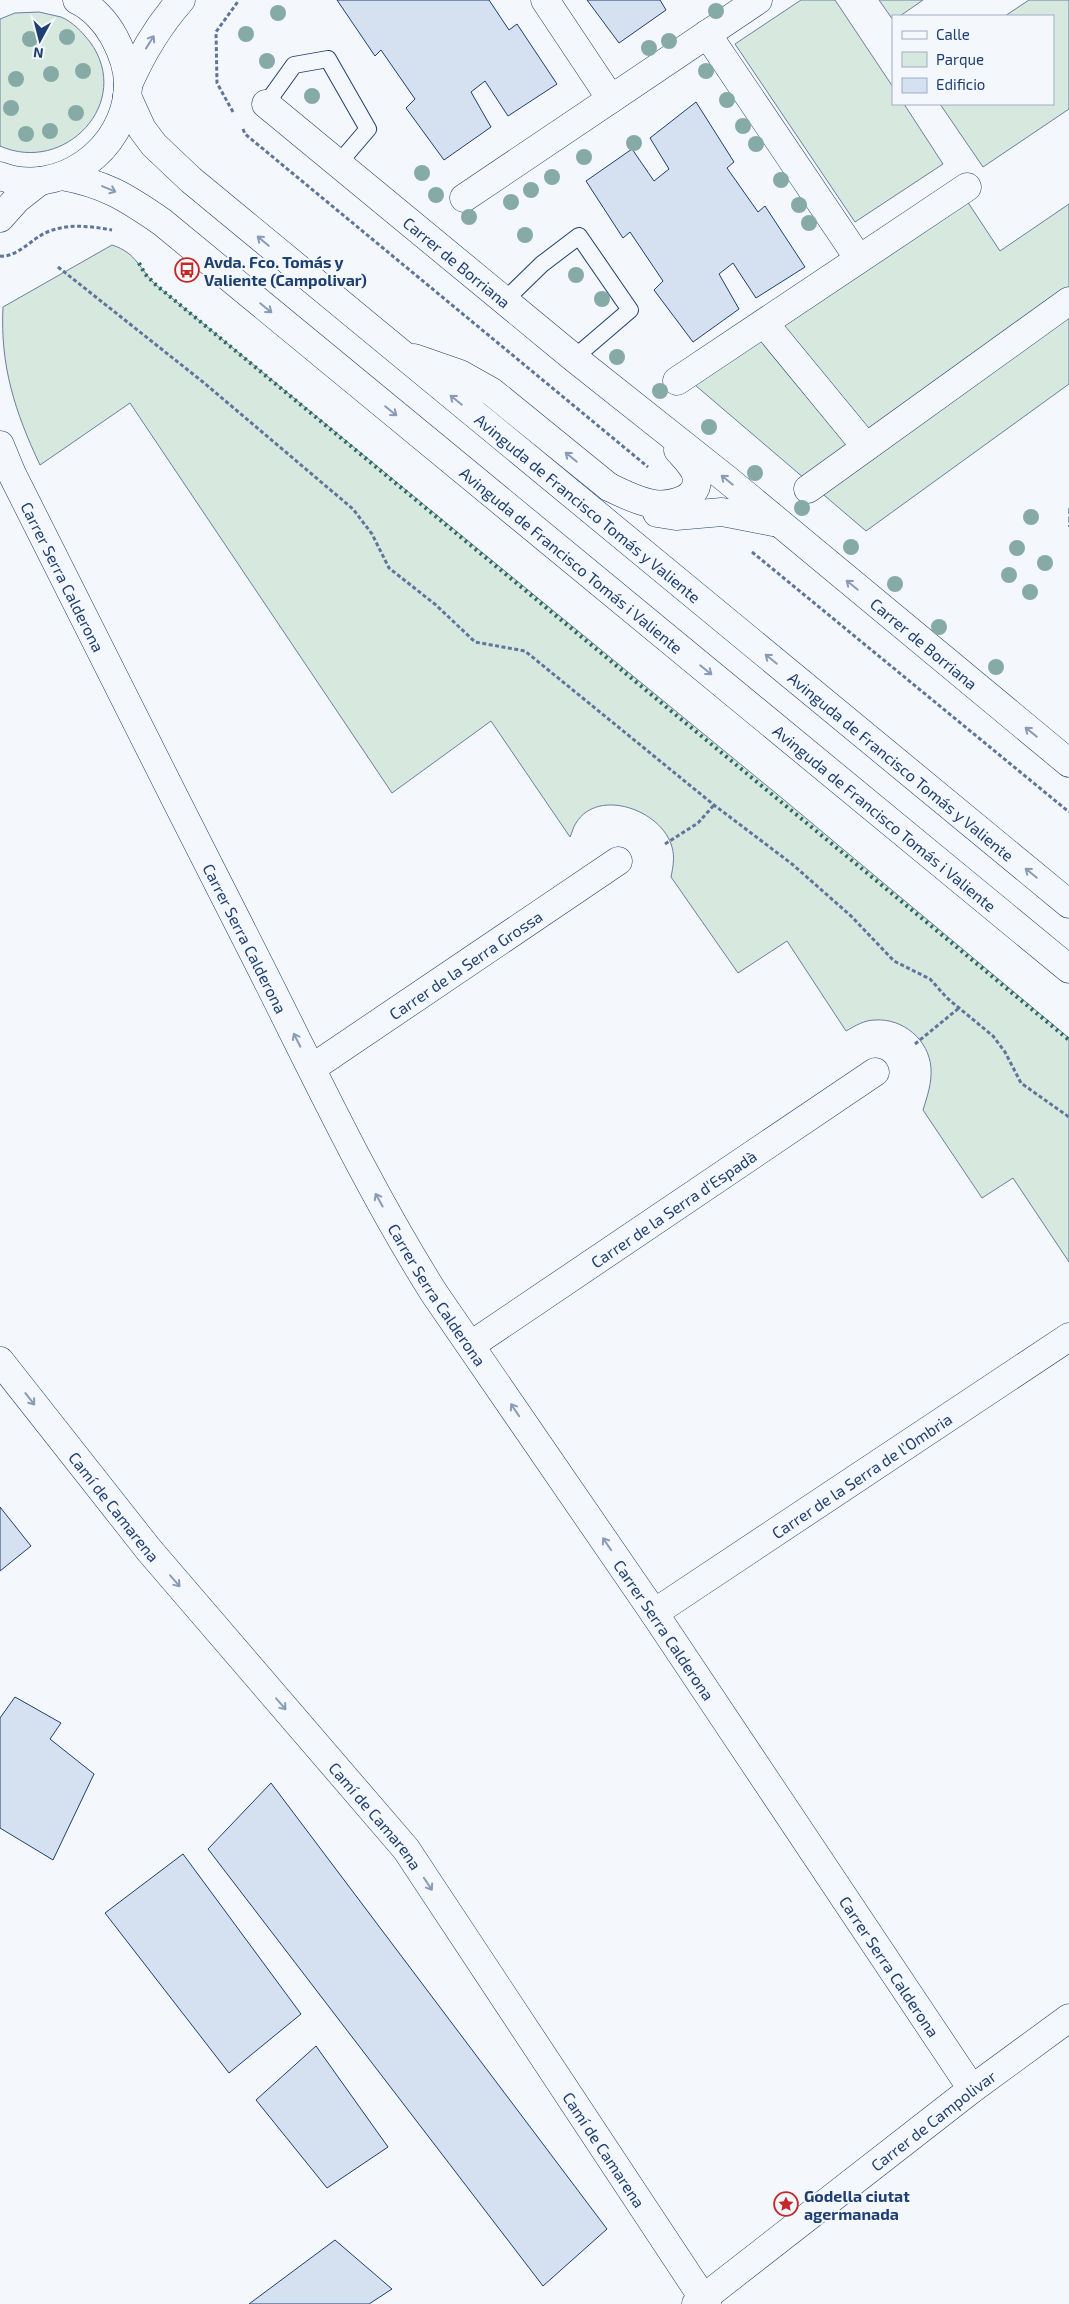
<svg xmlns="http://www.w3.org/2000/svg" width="1069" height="2304" font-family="'Exo 2',sans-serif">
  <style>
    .green { fill: #d7e8df; stroke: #687fa3 }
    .building { fill: #d5e0f0; stroke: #1d3f73 }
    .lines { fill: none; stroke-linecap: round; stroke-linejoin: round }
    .lane-casing { stroke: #1d3f73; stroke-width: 18 }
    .street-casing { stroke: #1d3f73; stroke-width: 29 }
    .secondary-casing { stroke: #1d3f73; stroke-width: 29 }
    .path { stroke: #5e769c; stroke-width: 3; stroke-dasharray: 4 2.5; stroke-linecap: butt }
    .lane { stroke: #f4f7fb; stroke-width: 16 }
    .street { stroke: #f4f7fb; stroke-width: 28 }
    .secondary { stroke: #f4f7fb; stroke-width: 28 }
    .hedge { stroke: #2c6c60; stroke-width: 4; stroke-dasharray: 2.5 4; stroke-linecap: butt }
    .fence { stroke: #1d3f73; stroke-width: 1; stroke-dasharray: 6 2.5; stroke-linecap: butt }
    .tree { fill: #86aba6 }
    .oneway { stroke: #889bb7 }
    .labels { text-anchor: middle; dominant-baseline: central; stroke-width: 4; stroke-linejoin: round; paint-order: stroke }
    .poi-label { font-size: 16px; font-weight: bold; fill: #1d3f73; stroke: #f4f7fb; text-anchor: start }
    .street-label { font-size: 16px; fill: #1d3f73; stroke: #f4f7fb }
  </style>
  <rect width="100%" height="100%" fill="#f4f7fb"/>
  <!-- green -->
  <path class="green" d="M801,0H835L893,87V104H904L943,164L855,222L735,44Z
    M879,0H923L900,16H893V20Z
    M1029,0H1069V109L983,167L940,104H1053V16H1005Z
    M39,12C46,14 54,15 61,17C73,22 82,32 90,42C134,102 65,175 0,146V19L15,13Z
    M967,201L1000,251L1069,204V384L866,531L695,385Z
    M112,245C137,253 139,269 156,285L783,799L1069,1038V1262L1013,1178L982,1198L923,1110C927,1097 932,1083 931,1068C929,1040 903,1018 875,1020C864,1020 855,1026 846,1031L787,941L738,973L671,877C673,867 675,857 672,847C662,810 598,787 576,823C573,827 572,833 570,837L491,721L392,793L130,403L40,465C15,412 0,366 3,307Z"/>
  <!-- building -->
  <path class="building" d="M337,0H489L509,30L517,24L557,84L508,116L485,81L471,92L491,127L444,160L406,108L415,99L381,50L375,56Z
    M587,0H660L666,10L619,43Z
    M696,102L734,162L727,168L758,212L765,206L805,267L756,298L733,263L719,274L739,309L693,342L654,290L663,281L630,232L623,238L586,181L632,149L654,181L669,169L650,138Z
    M0,1507L31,1546L0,1571Z
    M15,1697L61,1723L50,1739L94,1774L53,1860L0,1828V1718Z
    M271,1783L607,2229L543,2286L208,1849Z
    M183,1854L301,2014L229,2073L105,1913Z
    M316,2046L388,2147L327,2188L256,2100Z
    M335,2240L392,2289L369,2304H249Z"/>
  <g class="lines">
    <!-- lane casing -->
    <g class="lane-casing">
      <path id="lane" d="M266,104L294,65L328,59L368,129L338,164
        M504,301L542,264L579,236L630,310L574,358"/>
    </g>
    <!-- street casing -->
    <g class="street-casing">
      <g id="street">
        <path d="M545,0L611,99"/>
        <path d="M707,34L859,259"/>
        <path d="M128,85C142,53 158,26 181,0"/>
        <path id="s1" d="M266,104L574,358L729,481L1069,763"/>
        <path d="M464,198L758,0"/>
        <path d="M0,218L17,199L40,181"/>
        <path d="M764,323L866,447"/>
        <path d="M677,381L967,187"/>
        <path id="s2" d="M0,445L12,474C95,640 178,805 262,970C317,1079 369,1190 434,1293L654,1613L972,2089"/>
        <path d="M609,487C622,493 635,500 649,503C665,507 698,502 697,479C696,468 685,458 678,450"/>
        <path d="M808,489L1069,301"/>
        <path d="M657,513L676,516L722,512L773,522"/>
        <path id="s3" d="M312,1068L618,861"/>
        <path id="s4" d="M471,1345L875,1072"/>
        <path id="s5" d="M0,1361L149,1550L406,1849L707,2304"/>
        <path id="s6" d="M654,1613L1069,1337"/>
        <path id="s7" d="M696,2304L972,2089L1069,2018"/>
      </g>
    </g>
    <!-- secondary casing -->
    <g class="secondary-casing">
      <g id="secondary">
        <path id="s8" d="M127,96L142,129L154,145L191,180L1069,904"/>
        <path d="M0,176C59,198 125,150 128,88C129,70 122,52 114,37C106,22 92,7 77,0"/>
        <path id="s9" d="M62,176C105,184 126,197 162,222L1069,969"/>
        <path d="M414,358L460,374L492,392L609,487"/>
      </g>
    </g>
    <!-- path -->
    <path class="path" d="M233,112L217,83L216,32L239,0
      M243,129L245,134L648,467
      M0,256C16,258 32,239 45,233C67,223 89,226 112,230
      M58,267L203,382L353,509L372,534L389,568L436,605L475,642L525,651L714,805L792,864L851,916L894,961L930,979L947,998L993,1036L1005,1052L1021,1083L1069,1117
      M752,552L1069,812
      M665,844L698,823L714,805
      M915,1044L959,1008"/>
    <!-- lane -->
    <use href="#lane" class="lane"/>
    <!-- street -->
    <use href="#street" class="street"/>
    <!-- secondary -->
    <use href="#secondary" class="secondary"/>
    <!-- hedge -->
    <path class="hedge" d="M139,263L145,274L156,285L1069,1040"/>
    <!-- fence -->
    <path class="fence" d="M1069,508V527"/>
  </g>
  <!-- trees -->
  <g class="tree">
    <circle cx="716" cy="11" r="8"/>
    <circle cx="278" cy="13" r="8"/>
    <circle cx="246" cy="34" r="8"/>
    <circle cx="67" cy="37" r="8"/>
    <circle cx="30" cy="39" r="8"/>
    <circle cx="669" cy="41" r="8"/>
    <circle cx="649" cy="48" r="8"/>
    <circle cx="267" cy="61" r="8"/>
    <circle cx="83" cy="71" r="8"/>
    <circle cx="706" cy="71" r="8"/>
    <circle cx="51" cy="74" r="8"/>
    <circle cx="16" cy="79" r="8"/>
    <circle cx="312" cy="96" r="8"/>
    <circle cx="727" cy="100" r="8"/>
    <circle cx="11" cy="108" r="8"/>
    <circle cx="76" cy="113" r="8"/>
    <circle cx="743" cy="126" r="8"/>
    <circle cx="50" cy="131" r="8"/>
    <circle cx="26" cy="134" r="8"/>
    <circle cx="634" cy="143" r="8"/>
    <circle cx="756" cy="144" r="8"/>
    <circle cx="584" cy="157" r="8"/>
    <circle cx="422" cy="173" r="8"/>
    <circle cx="552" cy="177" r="8"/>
    <circle cx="781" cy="180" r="8"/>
    <circle cx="531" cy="190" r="8"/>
    <circle cx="436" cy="195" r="8"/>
    <circle cx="511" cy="202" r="8"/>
    <circle cx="799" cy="205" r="8"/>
    <circle cx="469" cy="217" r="8"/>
    <circle cx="809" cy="223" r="8"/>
    <circle cx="525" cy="235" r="8"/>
    <circle cx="576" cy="275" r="8"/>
    <circle cx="602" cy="299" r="8"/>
    <circle cx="617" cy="357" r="8"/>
    <circle cx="660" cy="391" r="8"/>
    <circle cx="709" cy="427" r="8"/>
    <circle cx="755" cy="473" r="8"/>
    <circle cx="802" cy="508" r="8"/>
    <circle cx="1031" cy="517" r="8"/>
    <circle cx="851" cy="547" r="8"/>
    <circle cx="1017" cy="548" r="8"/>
    <circle cx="1045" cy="563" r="8"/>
    <circle cx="1009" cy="575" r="8"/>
    <circle cx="895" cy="584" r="8"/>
    <circle cx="1030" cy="592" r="8"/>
    <circle cx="939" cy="627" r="8"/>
    <circle cx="996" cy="667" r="8"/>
  </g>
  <!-- one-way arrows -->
  <defs><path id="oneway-shaft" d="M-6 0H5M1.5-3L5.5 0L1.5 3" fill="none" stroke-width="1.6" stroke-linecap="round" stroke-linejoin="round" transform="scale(1.25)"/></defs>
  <g class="oneway">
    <use href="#oneway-shaft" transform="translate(150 42) rotate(-58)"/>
    <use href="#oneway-shaft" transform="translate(109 189) rotate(23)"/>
    <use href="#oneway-shaft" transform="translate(263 241) rotate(-140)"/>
    <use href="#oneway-shaft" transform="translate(266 308) rotate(39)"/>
    <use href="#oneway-shaft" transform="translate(456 400) rotate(-141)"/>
    <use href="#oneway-shaft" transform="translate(391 411) rotate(39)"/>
    <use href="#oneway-shaft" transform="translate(571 457) rotate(-141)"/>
    <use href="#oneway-shaft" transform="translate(727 480) rotate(-141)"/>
    <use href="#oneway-shaft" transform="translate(852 585) rotate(-141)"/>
    <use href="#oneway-shaft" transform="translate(771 659) rotate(-141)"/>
    <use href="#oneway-shaft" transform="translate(706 670) rotate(39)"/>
    <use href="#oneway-shaft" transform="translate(1031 732) rotate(-141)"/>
    <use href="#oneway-shaft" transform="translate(1031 873) rotate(-141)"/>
    <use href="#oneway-shaft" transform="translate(297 1040) rotate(-117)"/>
    <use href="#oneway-shaft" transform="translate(379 1200) rotate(-119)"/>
    <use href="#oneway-shaft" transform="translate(30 1399) rotate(52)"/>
    <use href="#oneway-shaft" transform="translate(515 1410) rotate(-124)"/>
    <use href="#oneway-shaft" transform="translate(607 1544) rotate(-124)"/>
    <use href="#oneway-shaft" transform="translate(175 1581) rotate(49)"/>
    <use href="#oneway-shaft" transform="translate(281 1704) rotate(49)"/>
    <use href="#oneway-shaft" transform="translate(428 1884) rotate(56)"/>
  </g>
  <!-- icons -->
  <defs>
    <g id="bus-ring" transform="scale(1.25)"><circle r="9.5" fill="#f4f7fb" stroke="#c62828" stroke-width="1.5"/><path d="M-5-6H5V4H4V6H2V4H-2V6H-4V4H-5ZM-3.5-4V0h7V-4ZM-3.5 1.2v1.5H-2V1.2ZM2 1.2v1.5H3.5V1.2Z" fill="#c62828"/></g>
    <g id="sight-ring" transform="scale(1.25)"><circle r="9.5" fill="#f4f7fb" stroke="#c62828" stroke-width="1.5"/><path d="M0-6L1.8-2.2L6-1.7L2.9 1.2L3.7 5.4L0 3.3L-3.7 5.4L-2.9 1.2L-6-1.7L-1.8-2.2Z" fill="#c62828"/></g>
  </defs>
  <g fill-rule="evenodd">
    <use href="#bus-ring" x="187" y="270"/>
    <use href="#sight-ring" x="786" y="2204"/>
  </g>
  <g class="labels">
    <!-- poi labels -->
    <g class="poi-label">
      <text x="204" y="261">Avda. Fco. Tomás y<tspan x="204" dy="18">Valiente (Campolivar)</tspan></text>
      <text x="804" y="2195">Godella ciutat<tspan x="804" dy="18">agermanada</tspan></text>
    </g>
    <!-- street labels -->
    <g class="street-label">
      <text stroke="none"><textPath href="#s1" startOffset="248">Carrer de Borriana</textPath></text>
      <text stroke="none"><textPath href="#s8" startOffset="622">Avinguda de Francisco Tomás y Valiente</textPath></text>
      <text stroke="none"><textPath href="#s9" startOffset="642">Avinguda de Francisco Tomás i Valiente</textPath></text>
      <text stroke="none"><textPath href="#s2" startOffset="146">Carrer Serra Calderona</textPath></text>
      <text stroke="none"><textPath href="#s1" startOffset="851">Carrer de Borriana</textPath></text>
      <text stroke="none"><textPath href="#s8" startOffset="1028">Avinguda de Francisco Tomás y Valiente</textPath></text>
      <text stroke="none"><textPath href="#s9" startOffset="1048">Avinguda de Francisco Tomás i Valiente</textPath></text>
      <text stroke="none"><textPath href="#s2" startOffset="551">Carrer Serra Calderona</textPath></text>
      <text stroke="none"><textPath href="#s3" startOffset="185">Carrer de la Serra Grossa</textPath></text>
      <text stroke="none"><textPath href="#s4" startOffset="244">Carrer de la Serra d'Espadà</textPath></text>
      <text stroke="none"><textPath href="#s2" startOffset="956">Carrer Serra Calderona</textPath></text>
      <text stroke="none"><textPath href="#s6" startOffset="249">Carrer de la Serra de l’Ombria</textPath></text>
      <text stroke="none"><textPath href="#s5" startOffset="185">Camí de Camarena</textPath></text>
      <text stroke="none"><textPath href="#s2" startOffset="1361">Carrer Serra Calderona</textPath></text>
      <text stroke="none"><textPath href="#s5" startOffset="590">Camí de Camarena</textPath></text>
      <text stroke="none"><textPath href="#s2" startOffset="1766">Carrer Serra Calderona</textPath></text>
      <text stroke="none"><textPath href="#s7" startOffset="300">Carrer de Campolivar</textPath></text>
      <text stroke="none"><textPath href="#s5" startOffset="995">Camí de Camarena</textPath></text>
    </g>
  </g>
  <!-- legend -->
  <rect x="892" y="15" width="162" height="90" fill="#f4f7fb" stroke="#9eadc5"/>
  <rect x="902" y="31" width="25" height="8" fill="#f4f7fb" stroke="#9eadc5"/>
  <text x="936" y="40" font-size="15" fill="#1d3f73">Calle</text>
  <rect x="902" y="52" width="25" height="15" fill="#d7e8df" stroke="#9eadc5"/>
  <text x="936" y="65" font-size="15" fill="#1d3f73">Parque</text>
  <rect x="902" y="78" width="25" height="15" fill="#d5e0f0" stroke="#9eadc5"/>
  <text x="936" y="90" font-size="15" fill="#1d3f73">Edificio</text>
  <!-- north arrow -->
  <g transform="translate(40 40) rotate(187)" stroke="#f4f7fb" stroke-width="4" paint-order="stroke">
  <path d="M0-4L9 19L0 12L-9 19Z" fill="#1d3f73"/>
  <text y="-8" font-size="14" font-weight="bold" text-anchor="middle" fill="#1d3f73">N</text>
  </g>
</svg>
